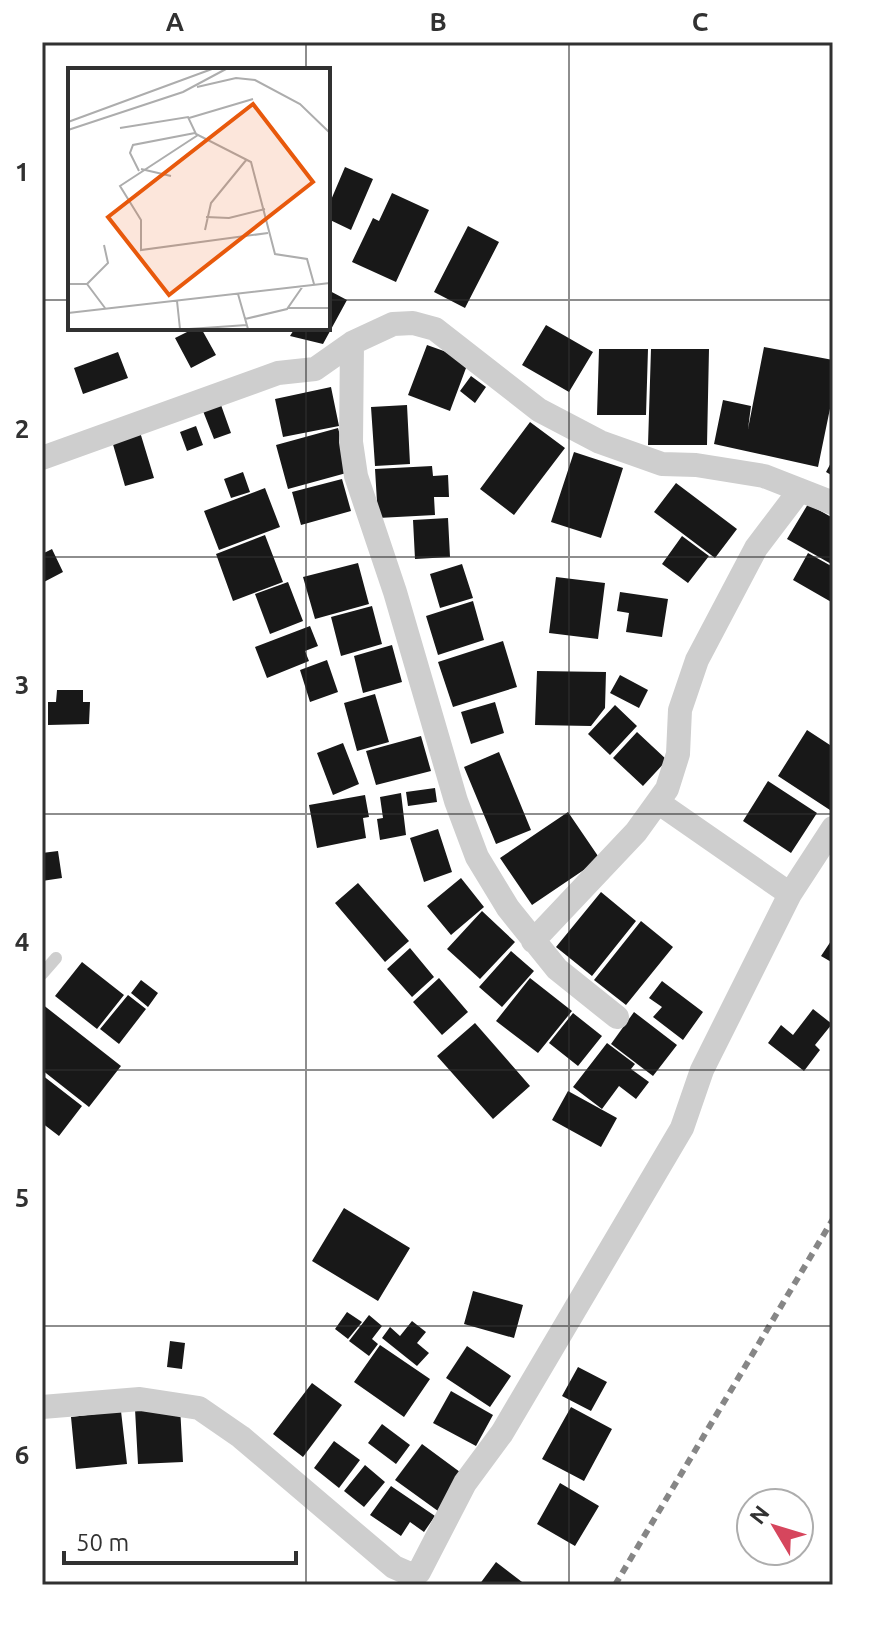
<svg xmlns="http://www.w3.org/2000/svg" width="875" height="1627" font-family="Ubuntu,sans-serif">
  <style>
    .building { fill: #181818 }
    .lines { fill: none; stroke-linecap: round; stroke-linejoin: round }
    .lane { stroke: #cecece; stroke-width: 12 }
    .street { stroke: #cecece; stroke-width: 24 }
    .rail { stroke: #868686; stroke-width: 6; stroke-dasharray: 8 6; stroke-linecap: butt }
    .grid { fill: none; stroke: #313131; stroke-width: 2; stroke-opacity: 0.55 }
    .inset-road { fill: none; stroke: #adadad; stroke-width: 2 }
    .view { fill: #e8590c; fill-opacity: 0.15; stroke: #e8590c; stroke-width: 4 }
    .inset-edge { fill: none; stroke: #313131; stroke-width: 4 }
    .neatline { fill: none; stroke: #313131; stroke-width: 3 }
    .grid-label { font-size: 26px; text-anchor: middle; font-weight: bold; fill: #313131 }
  </style>
  <rect width="100%" height="100%" fill="#fff"/>
  <!-- building -->
  <path class="building" d="M345,167L373,179L351,230L328,219V207Z
    M392,193L429,210L396,282L352,262L373,218L379,221Z
    M468,226L499,242L465,308L434,292Z
    M328,290L347,300L323,344L290,336L295,328H328Z
    M546,325L593,352L569,392L522,365Z
    M195,328H201L216,355L191,368L175,338Z
    M427,345L469,360L450,411L408,395Z
    M764,347L833,360V394L818,467L714,444L723,400L751,406L748,429Z
    M599,349H648L646,415H597Z
    M651,349H709L707,445H648Z
    M118,352L128,378L83,394L74,368Z
    M471,376L486,387L475,403L460,391Z
    M331,387L339,426L283,437L275,399Z
    M221,405L231,433L214,439L203,411Z
    M407,405L410,464L375,466L371,407Z
    M530,422L565,448L514,515L480,489Z
    M196,426L203,445L187,451L180,432Z
    M338,428L350,472L288,489L276,445Z
    M140,432L154,478L125,486L112,441Z
    M574,452L623,468L601,538L551,522Z
    M833,459V476L826,472Z
    M432,466L433,476L448,475L449,497H434L435,515L378,518L375,469Z
    M243,472L250,492L231,498L224,479Z
    M342,479L351,511L301,525L292,492Z
    M676,483L737,529L715,558L654,512Z
    M265,488L280,527L219,550L204,511Z
    M808,504L833,518V565L787,539Z
    M448,518L450,557L415,559L413,520Z
    M265,535L283,582L233,601L216,554Z
    M682,536L709,556L688,583L662,564Z
    M52,549L63,572L42,583V554Z
    M808,553L833,567V603L793,580Z
    M358,563L369,604L315,619L303,577Z
    M462,564L473,598L440,608L430,574Z
    M556,577L605,583L598,639L549,633Z
    M288,582L303,621L270,634L255,594Z
    M620,592L668,599L662,637L626,632L629,613L617,611Z
    M473,601L484,640L438,655L426,616Z
    M372,606L382,644L341,656L331,617Z
    M310,626L318,646L305,651L309,661L267,678L255,647Z
    M503,641L517,687L453,707L438,662Z
    M392,645L402,682L363,693L354,656Z
    M327,660L338,692L310,702L300,670Z
    M537,671L606,672L605,708L591,726L535,725Z
    M620,675L648,690L639,708L610,693Z
    M57,690H83V702H90L89,724L48,725V702H56Z
    M375,694L389,742L357,751L344,703Z
    M495,702L504,733L471,744L461,712Z
    M615,705L637,726L610,755L588,734Z
    M807,730L833,747V812L778,776Z
    M637,732L667,760L643,786L613,758Z
    M421,736L431,771L376,785L366,751Z
    M343,743L359,784L333,795L317,753Z
    M499,752L531,830L496,844L464,767Z
    M768,781L817,813L791,853L743,821Z
    M435,788L437,802L408,806L406,792Z
    M401,793L406,835L380,840L377,819L383,818L380,797Z
    M365,795L369,817L363,818L366,838L317,848L309,805Z
    M568,812L600,859L532,905L500,858Z
    M438,829L452,872L424,882L410,838Z
    M58,851L62,878L42,881V853Z
    M461,878L484,907L451,935L427,906Z
    M358,883L409,941L385,962L335,903Z
    M601,892L636,921L592,976L556,947Z
    M482,911L515,942L480,979L447,949Z
    M641,921L673,947L626,1005L594,980Z
    M833,938V963L821,956Z
    M410,948L434,977L412,997L387,969Z
    M511,951L534,971L502,1007L479,987Z
    M82,962L124,995L97,1029L55,996Z
    M439,978L468,1012L442,1035L413,1002Z
    M530,978L572,1011L538,1053L496,1021Z
    M141,980L158,993L148,1007L131,993Z
    M662,981L703,1012L683,1040L653,1017L662,1007L649,998Z
    M128,995L146,1009L119,1044L100,1029Z
    M42,1004L121,1066L89,1107L42,1070Z
    M813,1009L832,1024L815,1045L820,1050L804,1071L768,1043L781,1025L793,1035Z
    M634,1012L677,1045L653,1076L611,1044Z
    M573,1013L602,1036L578,1066L549,1043Z
    M475,1023L530,1086L493,1119L437,1056Z
    M607,1043L635,1064L631,1069L649,1082L636,1099L619,1086L602,1109L573,1087Z
    M42,1075L82,1106L59,1136L42,1123Z
    M568,1091L617,1118L601,1147L552,1120Z
    M344,1208L410,1248L378,1301L312,1261Z
    M473,1291L523,1305L514,1338L464,1324Z
    M347,1312L362,1322L348,1339L335,1329Z
    M369,1315L382,1326L372,1339L378,1344L369,1356L349,1341Z
    M412,1321L426,1332L417,1343L429,1353L417,1366L382,1338L390,1327L400,1336Z
    M170,1341L185,1343L182,1369L167,1367Z
    M380,1345L430,1379L404,1417L354,1382Z
    M467,1346L511,1376L490,1407L446,1378Z
    M578,1367L607,1382L591,1411L562,1396Z
    M312,1383L342,1405L303,1457L273,1434Z
    M451,1391L493,1415L476,1446L433,1423Z
    M180,1406L183,1462L138,1464L135,1409Z
    M571,1407L612,1429L584,1481L542,1459Z
    M121,1411L127,1464L76,1469L71,1417Z
    M382,1424L410,1445L396,1464L368,1443Z
    M334,1441L360,1460L339,1488L314,1468Z
    M422,1444L464,1475L438,1511L395,1480Z
    M365,1465L385,1482L364,1507L344,1491Z
    M560,1483L599,1506L575,1546L537,1524Z
    M391,1486L435,1516L424,1532L410,1522L401,1536L370,1515Z
    M496,1562L526,1585H479Z"/>
  <g class="lines">
    <!-- lane -->
    <path class="lane" d="M42,974L56,958"/>
    <!-- street -->
    <path class="street" d="M352,343L351,442L356,476L395,592L456,801L477,857L508,908L557,969L617,1017
      M42,458L278,373L315,369L352,343L393,324L413,323L435,329L539,410L600,442L662,464L696,465L764,476L833,503
      M659,803L790,894
      M533,941L636,832L667,789L678,754L680,710L697,660L756,548L800,490
      M42,1407L140,1399L199,1408L241,1437L394,1567L410,1574L419,1572L465,1483L502,1433L682,1128L702,1070L790,894L833,828"/>
    <!-- rail -->
    <path class="rail" d="M615,1585L833,1219"/>
  </g>
  <!-- grid -->
  <path class="grid" d="M306,42V70M569,42V1585M42,300H70M328,300H833M306,328V1585M42,557H833M42,814H833M42,1070H833M42,1326H833"/>
  <!-- overview -->
  <g transform="translate(68 68)">
    <rect width="262" height="262" fill="#fff"/>
    <path class="inset-road" d="M129,19L168,10L187,12L232,36L262,65M121,50L185,31M0,54L144,1M52,60L120,49L128,66L183,94L207,186L239,191L246,216M0,62L115,24L158,1M130,67L52,118L73,152V182L200,165M73,101L103,108M71,103L62,85L65,77L127,65M138,149L161,150L197,141M137,162L143,135L179,91M0,216H19L37,240M19,216L40,195L36,177M170,226L180,261M109,233L112,261M220,240H262M0,245L262,215M177,251L219,241L235,218M121,261L179,257"/>
    <path class="view" d="M185,36L245,114L101,227L40,149Z"/>
    <rect width="262" height="262" class="inset-edge"/>
  </g>
  <!-- border -->
  <rect width="875" height="1627" fill="none" stroke="#ffffff" stroke-width="88"/>
  <!-- north arrow -->
  <g transform="translate(775 1527) rotate(308)"><circle r="38" fill="#ffffff" stroke="#adadad" stroke-width="2"/>
  <path d="M0-6L14 30L0 20L-14 30Z" fill="#d6465d"/>
  <text y="-12" font-size="22" font-weight="bold" text-anchor="middle" fill="#313131">N</text>
  </g>
  <!-- scale -->
  <path d="M64 1551v12h232v-12" fill="none" stroke="#313131" stroke-width="4"/>
  <text x="76" y="1551" font-size="24" fill="#313131" stroke="#ffffff" stroke-width="6" paint-order="stroke">50 m</text>
  <rect x="44" y="44" width="787" height="1539" class="neatline"/>
  <g class="grid-label">
    <text x="175" y="31">A</text>
    <text x="438" y="31">B</text>
    <text x="700" y="31">C</text>
    <text x="22" y="181">1</text>
    <text x="22" y="438">2</text>
    <text x="22" y="694">3</text>
    <text x="22" y="951">4</text>
    <text x="22" y="1207">5</text>
    <text x="22" y="1464">6</text>
  </g>
</svg>
